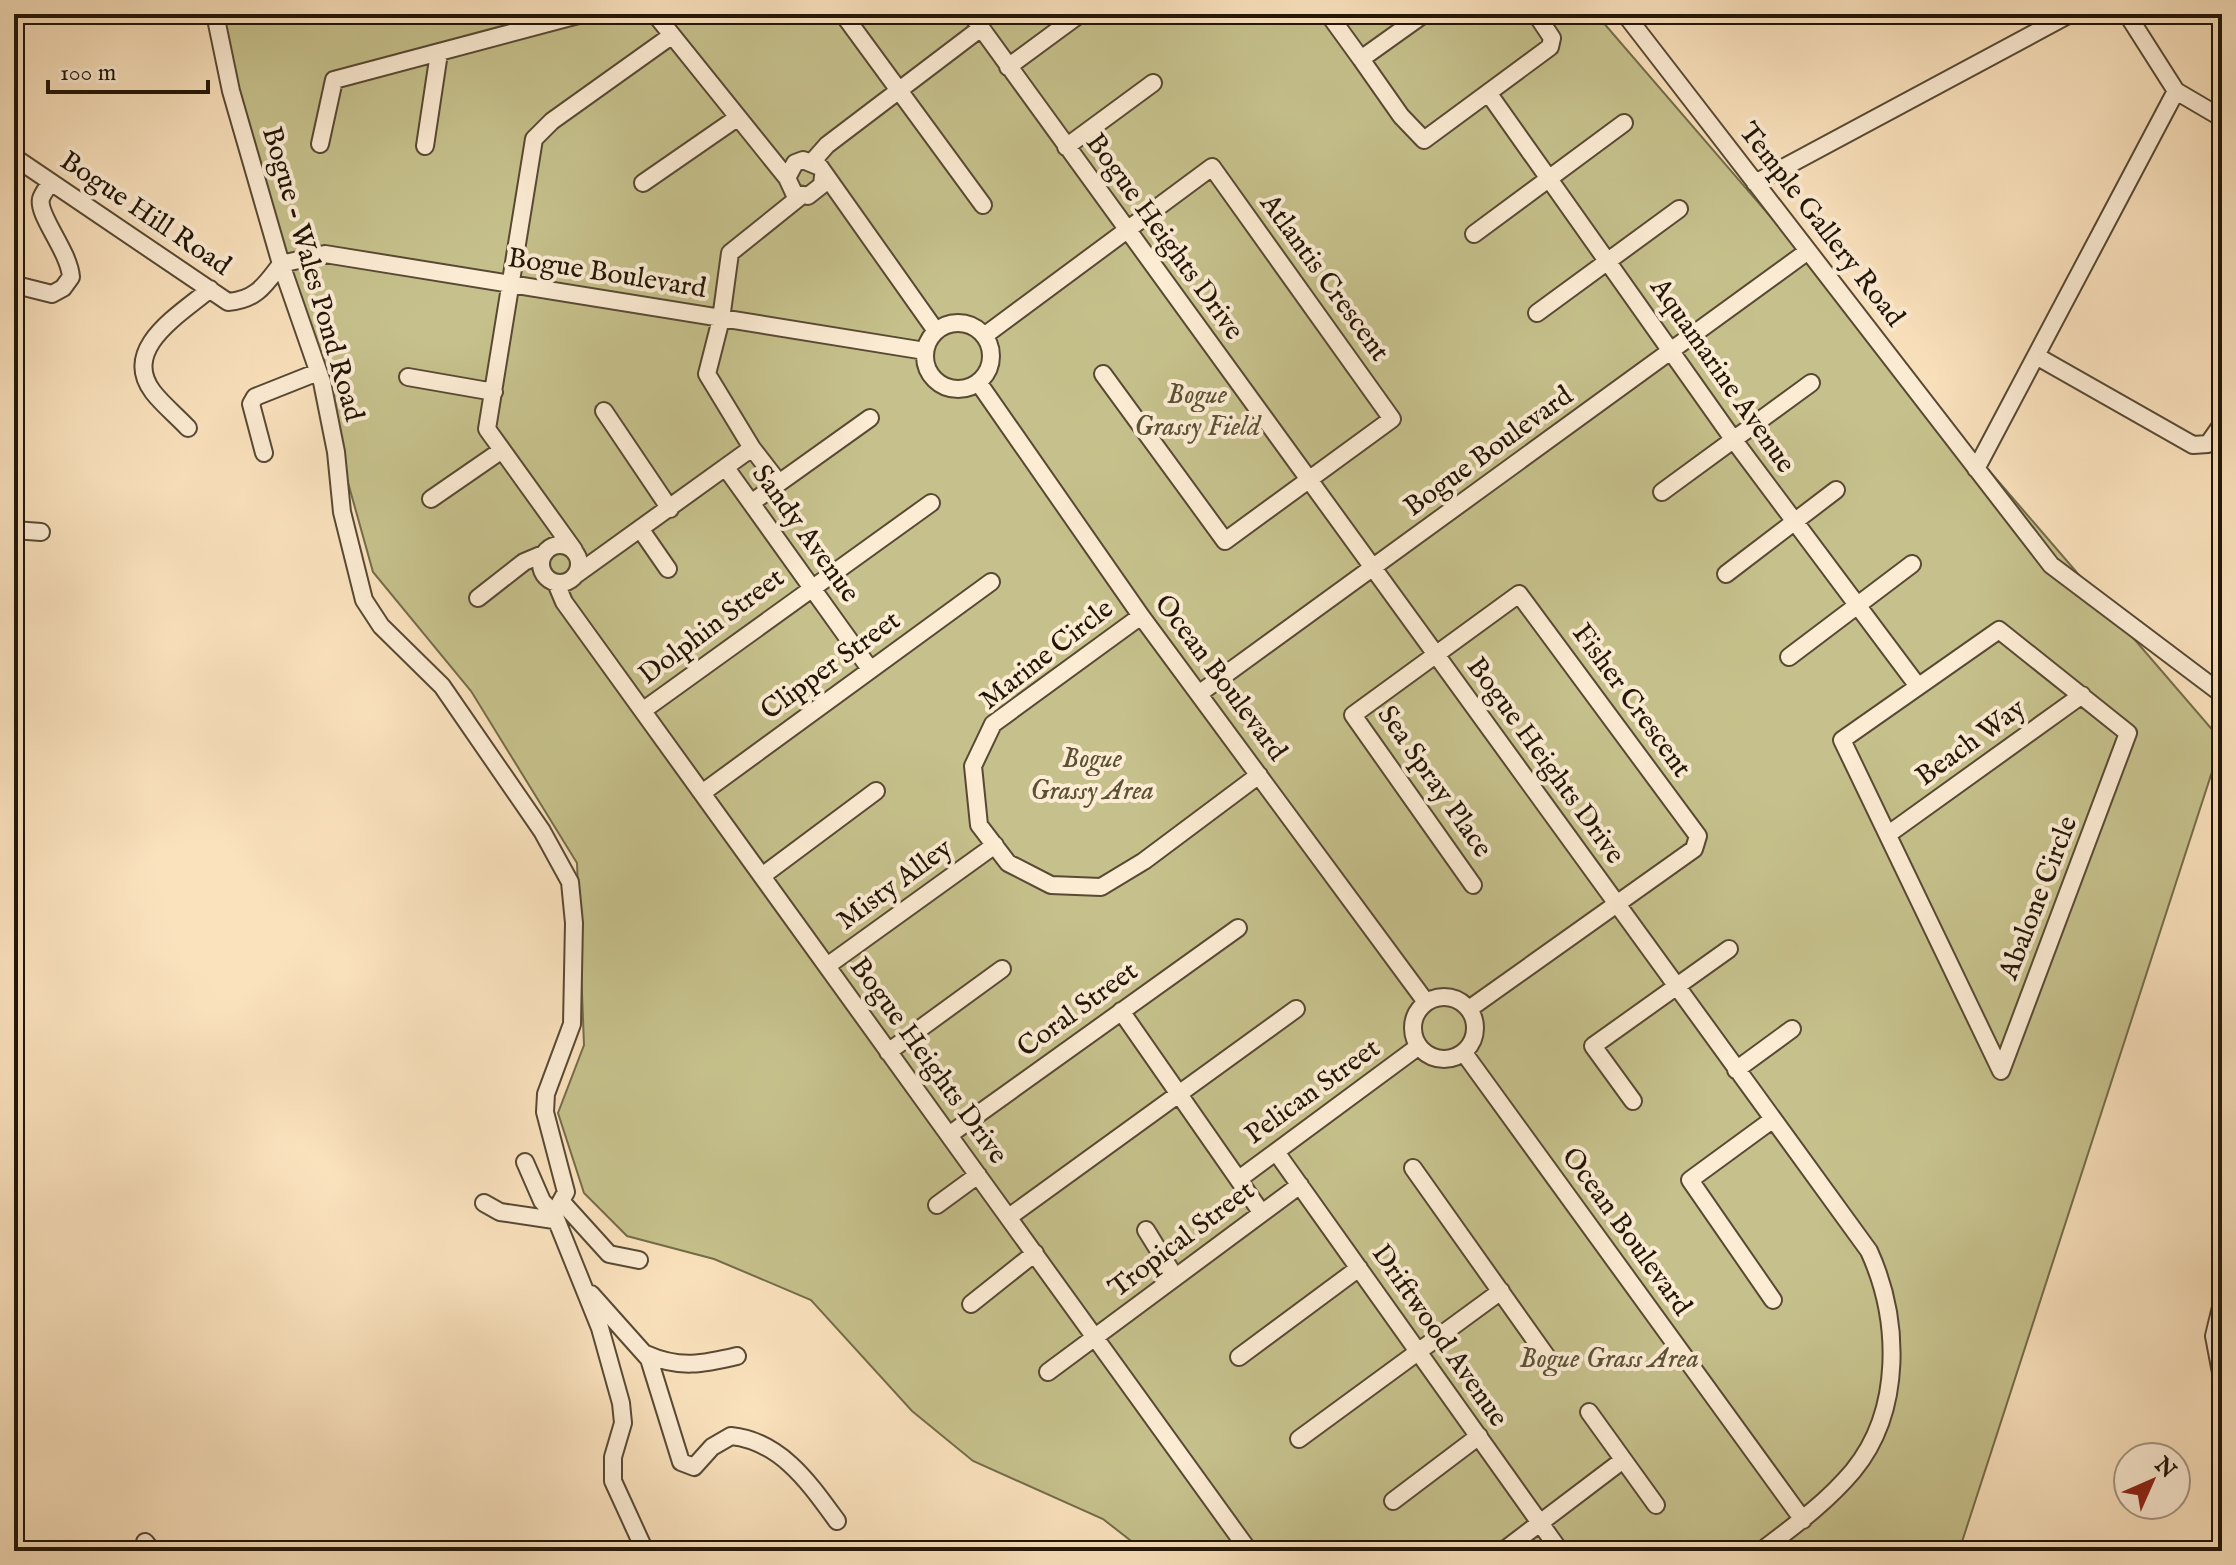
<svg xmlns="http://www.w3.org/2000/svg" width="2236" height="1565" font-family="'IM FELL English',serif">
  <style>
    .green { fill: #c6c18c; stroke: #746c4a; stroke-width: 2 }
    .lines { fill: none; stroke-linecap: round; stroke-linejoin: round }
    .minor-casing { stroke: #584934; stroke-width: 20 }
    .minor { stroke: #fcecd4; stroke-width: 16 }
    .labels { text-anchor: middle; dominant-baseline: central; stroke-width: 8; stroke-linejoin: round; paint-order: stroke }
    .street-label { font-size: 28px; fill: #221607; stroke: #fcecd4 }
    .park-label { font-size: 28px; font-style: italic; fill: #5b5236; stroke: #fcecd4 }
  </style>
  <rect width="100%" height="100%" fill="#fae2bd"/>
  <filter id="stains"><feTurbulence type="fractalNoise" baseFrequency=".0025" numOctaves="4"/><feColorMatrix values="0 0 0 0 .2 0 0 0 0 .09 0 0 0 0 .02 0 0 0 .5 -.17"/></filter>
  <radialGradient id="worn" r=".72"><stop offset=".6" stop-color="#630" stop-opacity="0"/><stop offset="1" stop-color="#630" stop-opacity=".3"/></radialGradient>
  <!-- green -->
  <path class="green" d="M217,14H1596L2222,741L1959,1551H1144L1103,1519L973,1461L912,1411L811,1300L714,1259L627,1236L584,1193L558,1113L584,1045L577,863L471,691L373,572Z"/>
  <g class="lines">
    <!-- minor casing -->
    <g class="minor-casing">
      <path id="minor" d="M215,14L231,91L281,264L322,382L336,452L342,512L364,600L381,626L442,686L542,831L570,882L574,923L572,1024L546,1094L545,1112L566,1192L554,1214L600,1328L621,1403L623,1423L613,1457V1481L645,1551
        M655,14L787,178
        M843,14L983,205
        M971,14L1869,1251C1900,1319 1903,1410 1853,1471C1826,1503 1794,1526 1761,1551
        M1424,14L1361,59L1401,116L1424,140L1550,47L1552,38L1536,14
        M1625,14L2051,565L2222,694
        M2127,14L2176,91L2222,118
        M1332,19L1361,59
        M1008,67L1080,14
        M1489,94L1733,439L1917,685
        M320,144L334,80L582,14
        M425,146L439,53
        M1066,147L1153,83
        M14,157L228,302C256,300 265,285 281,264
        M812,162L827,145L981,28
        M823,176L822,185L808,196L794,193L787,178L795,163L803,160L820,167L936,331
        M643,183L737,118
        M1755,183L2070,14
        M1474,234L1624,123
        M281,264L325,254L925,351
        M14,288L20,286L52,294L63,288L71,277C69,251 37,215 41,199C42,194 48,187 51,182
        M1537,313L1679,209
        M925 356a33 33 0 1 1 66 0a33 33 0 1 1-66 0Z
        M984,336L1212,167L1392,419L1225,541L1103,374
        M2038,357L2193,445L2208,444L2222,424
        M408,377L494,392
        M978,382L1141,616L1426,1002
        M604,411L670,509
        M188,428C177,416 163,405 153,392C120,348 181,314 210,289
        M264,453L251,404L255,397L318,372
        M726,468L870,669
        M1976,469L2176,91
        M779,483L752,448L707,374L721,319L730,253L801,196
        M1662,492L1811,383
        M431,499L502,450
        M751,503L870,418
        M14,530L41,532
        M641,530L668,569
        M541 564a19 19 0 1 1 38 0a19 19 0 1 1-38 0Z
        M574,550L487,429L534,139L552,121L671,36
        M577,574L752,448
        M1726,574L1836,490
        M556,583L564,602L1249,1551
        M478,598L524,562L543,554
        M1141,616L993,724L973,766L979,825L1008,863L1051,885L1101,887L1144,861L1259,775
        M1999,630L2128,733L2001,1071L1842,740Z
        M1789,657L1912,564
        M1200,693L1808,251
        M645,709L931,503
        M702,793L991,582
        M1890,833L2082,695
        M762,876L876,791
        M827,966L995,845
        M1413 1028a31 31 0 1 1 62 0a31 31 0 1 1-62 0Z
        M1469,1009L1694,849L1698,836L1519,594L1353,715L1473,885
        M1121,1011L1261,1212
        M888,1052L1002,969
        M1464,1053L1803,1520
        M1736,1070L1792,1029
        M1633,1101L1593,1046L1729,949
        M1772,1120L1690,1180L1773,1300
        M949,1135L1238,928
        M1276,1152L1560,1551
        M525,1162L542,1201L554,1214
        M1413,1168L1547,1357
        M1239,1179L1419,1046
        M561,1201L609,1254L639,1260
        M484,1203L500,1212L554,1220
        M937,1205L978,1175
        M1009,1217L1296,1009
        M1146,1230L1175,1277
        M591,1294L649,1359L681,1462L694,1467L712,1447L731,1436C781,1441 810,1484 837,1521
        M2222,1303L2214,1336L2222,1378
        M971,1304L1035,1253
        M646,1354C679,1369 704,1364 737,1356
        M1239,1357L1359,1268
        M1048,1372L1300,1185
        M1589,1412L1656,1505
        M1299,1439L1501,1291
        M1393,1501L1479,1436
        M145,1542L152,1551
        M1503,1551L1623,1460"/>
    </g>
    <!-- minor -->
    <use href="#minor" class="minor"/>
  </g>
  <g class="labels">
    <!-- street labels -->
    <g class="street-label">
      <text transform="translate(145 214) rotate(34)">Bogue Hill Road</text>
      <text transform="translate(1821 225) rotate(52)">Temple Gallery Road</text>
      <text transform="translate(1164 237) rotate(54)">Bogue Heights Drive</text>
      <text transform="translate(312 274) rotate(74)">Bogue - Wales Pond Road</text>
      <text transform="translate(607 274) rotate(9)">Bogue Boulevard</text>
      <text transform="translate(1324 278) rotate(54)">Atlantis Crescent</text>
      <text transform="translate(1722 376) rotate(55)">Aquamarine Avenue</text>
      <text transform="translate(1489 452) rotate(-36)">Bogue Boulevard</text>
      <text transform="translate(805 534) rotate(54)">Sandy Avenue</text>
      <text transform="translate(712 627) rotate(-37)">Dolphin Street</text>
      <text transform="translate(1047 655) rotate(-38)">Marine Circle</text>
      <text transform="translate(831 666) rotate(-36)">Clipper Street</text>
      <text transform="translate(1220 678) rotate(53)">Ocean Boulevard</text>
      <text transform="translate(1631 701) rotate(54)">Fisher Crescent</text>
      <text transform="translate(1971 743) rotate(-36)">Beach Way</text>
      <text transform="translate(1545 761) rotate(54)">Bogue Heights Drive</text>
      <text transform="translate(1434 782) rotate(55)">Sea Spray Place</text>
      <text transform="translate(895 885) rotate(-36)">Misty Alley</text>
      <text transform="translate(2039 898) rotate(-69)">Abalone Circle</text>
      <text transform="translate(1078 1010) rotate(-36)">Coral Street</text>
      <text transform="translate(928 1061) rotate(54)">Bogue Heights Drive</text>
      <text transform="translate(1313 1092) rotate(-36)">Pelican Street</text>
      <text transform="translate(1626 1232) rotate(54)">Ocean Boulevard</text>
      <text transform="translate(1182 1240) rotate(-37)">Tropical Street</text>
      <text transform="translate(1439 1336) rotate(55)">Driftwood Avenue</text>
    </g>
    <!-- park labels -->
    <g class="park-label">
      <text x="1197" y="395">Bogue<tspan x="1197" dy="32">Grassy Field</tspan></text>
      <text x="1092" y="759">Bogue<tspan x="1092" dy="32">Grassy Area</tspan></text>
      <text x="1609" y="1359">Bogue Grass Area</text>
    </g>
  </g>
  <!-- margin -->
  <rect width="2236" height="1565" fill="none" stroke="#fae2bd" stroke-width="48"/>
  <rect x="16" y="16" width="2204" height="1533" fill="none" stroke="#221607" stroke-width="4"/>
  <rect x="24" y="24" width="2188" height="1517" fill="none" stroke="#221607" stroke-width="2"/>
  <!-- north arrow -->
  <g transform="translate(2152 1481) rotate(45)"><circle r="38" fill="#fcecd4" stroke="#a59682" stroke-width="2"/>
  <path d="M0-6L14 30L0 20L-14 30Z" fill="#8f2418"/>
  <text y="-12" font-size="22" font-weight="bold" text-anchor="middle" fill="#221607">N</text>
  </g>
  <!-- scale -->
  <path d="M48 80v12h160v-12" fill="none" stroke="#221607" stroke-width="4"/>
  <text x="60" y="80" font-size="24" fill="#221607" stroke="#fcecd4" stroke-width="6" paint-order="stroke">100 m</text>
  <rect width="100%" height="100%" filter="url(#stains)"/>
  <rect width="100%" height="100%" fill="url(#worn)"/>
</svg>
